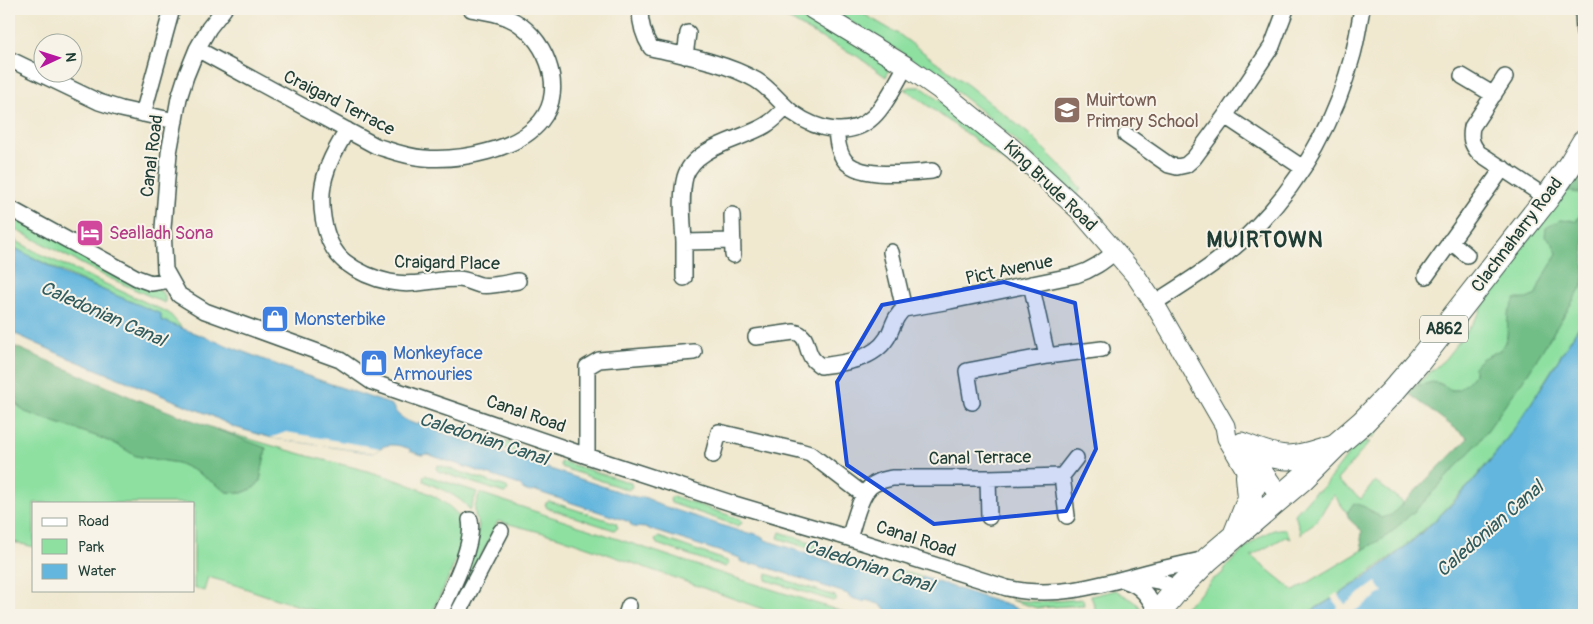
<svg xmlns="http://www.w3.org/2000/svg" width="1593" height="624" font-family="Pangolin,sans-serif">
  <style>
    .green { fill: #8ee0a1; stroke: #568e6a }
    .forest { fill: #72be87; stroke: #487e5e }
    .water { fill: #63b6de; stroke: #417a89 }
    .pier { fill: #f0e8cf }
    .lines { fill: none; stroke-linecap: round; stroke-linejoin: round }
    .minor-casing { stroke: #3e574b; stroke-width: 18 }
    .tertiary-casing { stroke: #3e574b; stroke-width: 21 }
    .primary-casing { stroke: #3e574b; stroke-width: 26 }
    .minor { stroke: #fff; stroke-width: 15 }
    .tertiary { stroke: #fff; stroke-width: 19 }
    .primary { stroke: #fff; stroke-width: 24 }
    .marked { fill: #1d4ed8; fill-opacity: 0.2; stroke: #1d4ed8; stroke-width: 4; stroke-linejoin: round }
    .labels { text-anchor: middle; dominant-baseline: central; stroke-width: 4; stroke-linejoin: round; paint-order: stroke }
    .shield { fill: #f7f3e8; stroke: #60746a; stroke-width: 1 }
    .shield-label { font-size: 16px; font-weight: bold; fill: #1f3d34 }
    .education-label { font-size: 18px; fill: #785e54; stroke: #f7f3e8; text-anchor: start }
    .street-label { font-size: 18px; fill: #1f3d34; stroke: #f7f3e8 }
    .hotel-label { font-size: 18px; fill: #b23c85; stroke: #f7f3e8; text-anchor: start }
    .shop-label { font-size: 18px; fill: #366cbe; stroke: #f7f3e8; text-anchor: start }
    .water-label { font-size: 19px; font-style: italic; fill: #305b5e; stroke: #f7f3e8 }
    .district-label { font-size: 22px; font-weight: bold; letter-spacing: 1px; fill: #1f3d34; stroke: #f7f3e8 }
  </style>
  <rect width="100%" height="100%" fill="#f7f3e8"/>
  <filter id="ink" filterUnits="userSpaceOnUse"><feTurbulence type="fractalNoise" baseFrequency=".02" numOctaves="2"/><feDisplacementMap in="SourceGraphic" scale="10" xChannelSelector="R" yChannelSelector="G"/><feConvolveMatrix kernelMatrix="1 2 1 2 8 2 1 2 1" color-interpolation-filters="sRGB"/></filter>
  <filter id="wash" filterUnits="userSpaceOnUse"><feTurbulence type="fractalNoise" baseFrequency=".0096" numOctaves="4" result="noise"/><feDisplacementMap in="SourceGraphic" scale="20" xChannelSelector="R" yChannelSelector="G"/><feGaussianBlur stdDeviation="1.12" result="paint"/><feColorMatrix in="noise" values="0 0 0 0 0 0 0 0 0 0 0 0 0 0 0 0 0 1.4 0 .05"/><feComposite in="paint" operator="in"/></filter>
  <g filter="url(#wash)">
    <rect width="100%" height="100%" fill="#f0e8cf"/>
    <!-- green -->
    <path class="green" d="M771,9H794L823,24L884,63C889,68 889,71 886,77L857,56L818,36Z
      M828,9H855L900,35L969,86L1029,134L1070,175L1081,189L1076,197C1033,156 989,115 941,80C905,53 867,31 828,9Z
      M910,87H921L928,92L1017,162L1023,175L905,89Z
      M1566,189L1568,191L1584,193V209L1576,221L1569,220L1545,236L1552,242L1557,253C1551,268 1540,279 1536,295L1527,299L1508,315C1509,330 1508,348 1492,355C1485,358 1481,359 1476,365C1474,369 1475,372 1473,376C1470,381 1464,387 1459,389C1451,393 1445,385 1438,383C1430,381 1424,386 1416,385L1445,359L1467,331L1479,314L1502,269Z
      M9,211L162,292L165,295V303L103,275L9,226Z
      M9,237L42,255L169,313L183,329L161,320V314C109,293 58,271 9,245Z
      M1584,283V318L1521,419L1498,450L1470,484L1438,517L1403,548L1344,591L1304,615H1171L1176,610L1184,607L1199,595L1212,580L1223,573L1225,568C1239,555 1264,526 1285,529L1291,539L1285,537L1251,556L1294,591L1388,535L1420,506L1479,442L1528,373Z
      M9,397L25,412L93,435L118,445L136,456L178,463L197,472L227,492L242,493L254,488L260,481L266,449L217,429C248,439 280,448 312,457C346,466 454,487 463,526C467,545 439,596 431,615C395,615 358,619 323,612C284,604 247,587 208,577L204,591L194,588V503H34V547L9,541Z
      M1394,409L1372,439L1370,435L1371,431Z
      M456,424L521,447L522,451L518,453L453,431L452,427Z
      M1364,441L1370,442L1337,480L1361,499L1375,481L1404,503L1392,515L1381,518L1374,512L1354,503L1347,513L1334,495C1326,503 1323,514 1315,522C1310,527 1304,528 1301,535L1295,514L1315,492L1319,491L1324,486L1354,447L1360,442Z
      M561,461L631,483L632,487L628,490L561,467L560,465Z
      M438,465L507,487L508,491L504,493L438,471L436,469Z
      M425,475L477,492L470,510C460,495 439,489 424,481L423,478Z
      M480,493L717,572L853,615H780L559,537L498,521L454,611L450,615H446L475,549L479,525L475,515V507Z
      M673,496L740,519L742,523L738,526L671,503L670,499Z
      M549,501L616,523L618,528L614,530L547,508L545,504Z
      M780,532L848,555L850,559L846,561L778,538Z
      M659,537L727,561L729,564L725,567L657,544L655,540Z
      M895,569L922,577L921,581L905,584L889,582L890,578L895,575Z
      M767,574L835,596L836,599L833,601L766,580Z
      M1116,590C1125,598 1143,601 1141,615H1086L1096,611L1091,596Z
      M1083,599L1084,605L1037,608L1011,600L1040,602Z"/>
    <!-- forest -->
    <path class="forest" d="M1584,161V194L1568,191L1566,189Z
      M1584,209V283L1528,373L1479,442L1420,506L1388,535L1363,550L1361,540L1362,531L1349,519L1347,513L1354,503L1365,507L1381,518L1391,515L1468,438L1408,393L1416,385H1422L1432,382L1441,384L1451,390H1458L1468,382L1474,375V367L1481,359L1500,350L1507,339L1508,315L1515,299H1527L1536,295C1540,279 1550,269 1557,253L1552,242L1545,236L1546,228L1560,220L1576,221Z
      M9,344L133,398L266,448L260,481L254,488L242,493L227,492L197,472L178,463L136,456L118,445L93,435L25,412L9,397Z"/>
    <!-- water -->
    <path class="water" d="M9,245L66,275L161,314V320L163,321L296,372L392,405C397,417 406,421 418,425L419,423C425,424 430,425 434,430L528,462L529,460C534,461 542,462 544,467L638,498L644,497L653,501L654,503L748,534L753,533L764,537L765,540L856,570C866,566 870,574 877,577C891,583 905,586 921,581L922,577L1037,615H897L882,607V605L866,600L864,602L849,597L848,594L757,564L752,565L740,561V558L646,528L634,527L630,524V522L536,491C531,493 522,491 520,485L427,454L422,455L410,451V449C397,444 384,442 374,453L272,438L234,427L210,415L64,356L9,331Z
      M1584,318V615H1304C1379,575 1449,516 1500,448C1531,407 1557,362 1584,318Z"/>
    <!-- pier -->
    <path class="pier" d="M286,432L380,448L374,453L270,438Z
      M1376,582L1383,592L1349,615H1335L1333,612L1338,607L1331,597L1337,593L1345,604Z"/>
  </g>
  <g filter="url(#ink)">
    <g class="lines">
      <!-- minor casing -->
      <g class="minor-casing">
        <path id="minor" d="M224,9L209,28L197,49L186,76L179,98L169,153L163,228L165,270L179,295L205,311L340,360L372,382L587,456L734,504L849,538L1007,588C1058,600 1107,583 1156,570C1173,566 1189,563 1206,559
          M640,9C640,22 644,37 651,48C687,56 724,62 756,80C771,89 780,103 793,113C817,130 850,139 873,117C886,105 897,81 906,66
          M1286,9L1272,46L1225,116L1303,168
          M1583,9L1584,33
          M197,49L376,146C392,151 407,157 424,158C460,161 518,150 541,121C568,88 544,33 508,18C497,13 483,11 471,9
          M685,56L688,33
          M9,59L99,102L121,109L175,121
          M1462,76L1494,95
          M1505,77L1472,127C1470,138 1471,144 1479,153L1547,198
          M143,114L172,9
          M347,130C340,143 331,156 327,170C317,197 321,242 345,262C358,272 375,279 390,282C413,287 435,279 458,279C465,279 473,283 480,285C491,287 506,283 518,281
          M836,131C837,140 838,150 843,158C856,180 909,173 932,171
          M1126,135L1169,165L1177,167L1186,165L1194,158L1225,116
          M9,208L137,278L151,283L170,280
          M732,215L733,255
          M733,241L684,242C683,223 680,196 685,177C694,146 742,140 766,125C774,120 780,114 786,107
          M1450,241L1467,255
          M891,252L904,309
          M1426,276L1503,168
          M684,278V242
          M1031,284L1047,356
          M1154,303C1190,280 1228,257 1258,225C1304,177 1336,118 1353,54C1357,39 1359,24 1362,9
          M756,337L794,332C809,335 805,348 812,358C814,361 818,364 821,366C844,363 873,360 887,338C893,328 894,316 904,309L950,301L1076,275C1092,270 1103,262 1116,251
          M972,402L967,371L1047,356L1102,349
          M713,455L719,432L800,451L810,454L818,460L864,495
          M587,456V367L599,360L694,352
          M1062,476L1076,458
          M988,478L989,517
          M849,538C854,524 859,497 870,487C876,481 884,480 892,478H988L1062,476L1067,516
          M1139,579C1153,579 1166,581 1177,590
          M1126,581C1143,586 1149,598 1158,613
          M439,615C450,592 475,545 470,520
          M457,615L501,531
          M626,615L629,606"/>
      </g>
      <!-- tertiary casing -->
      <g class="tertiary-casing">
        <path id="tertiary" d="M812,9L906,66L940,90L1013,149L1078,209L1136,276L1154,303L1225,426L1227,438L1256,487
          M1242,442L1280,496"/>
      </g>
      <!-- primary casing -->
      <g class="primary-casing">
        <path id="primary" d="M1245,446C1285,462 1291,460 1332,447
          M1236,533L1250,498L1248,476
          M1156,615L1177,590L1208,559L1303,478L1334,447L1363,422L1393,391L1419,361L1547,198L1572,162L1584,142"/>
      </g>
      <!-- minor -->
      <use href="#minor" class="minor"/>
      <!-- tertiary -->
      <use href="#tertiary" class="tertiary"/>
      <!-- primary -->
      <use href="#primary" class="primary"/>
    </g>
  </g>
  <!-- marked area -->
  <path class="marked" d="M1004,282L1075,303L1096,449L1066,511L934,524L847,465L837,382L882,305Z"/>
  <!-- icons -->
  <defs>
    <g id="school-square" transform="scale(1.4375)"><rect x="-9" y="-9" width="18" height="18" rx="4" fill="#8d6e63" stroke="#f7f3e8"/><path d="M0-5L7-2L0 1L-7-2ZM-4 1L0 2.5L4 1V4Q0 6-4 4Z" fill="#fff"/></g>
    <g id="hotel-square" transform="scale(1.4375)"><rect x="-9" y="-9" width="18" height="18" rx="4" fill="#d1479c" stroke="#f7f3e8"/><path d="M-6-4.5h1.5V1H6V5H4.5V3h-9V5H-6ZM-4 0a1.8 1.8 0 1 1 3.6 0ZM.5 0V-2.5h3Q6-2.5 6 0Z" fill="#fff"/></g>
    <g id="shop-square" transform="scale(1.4375)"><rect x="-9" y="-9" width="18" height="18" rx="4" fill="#3f7fe0" stroke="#f7f3e8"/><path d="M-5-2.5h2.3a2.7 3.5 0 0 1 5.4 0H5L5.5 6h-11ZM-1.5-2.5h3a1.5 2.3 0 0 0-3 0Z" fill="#fff"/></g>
  </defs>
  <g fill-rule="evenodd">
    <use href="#school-square" x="1067" y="110"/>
    <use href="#hotel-square" x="90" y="233"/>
    <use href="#shop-square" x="275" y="319"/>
    <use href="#shop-square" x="374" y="363"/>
  </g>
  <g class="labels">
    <!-- shield labels -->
    <rect class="shield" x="1420" y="315.5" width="48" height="27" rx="4"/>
    <g class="shield-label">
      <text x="1444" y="329">A862</text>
    </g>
    <!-- education labels -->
    <g class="education-label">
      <text x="1086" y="100">Muirtown<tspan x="1086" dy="21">Primary School</tspan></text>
    </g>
    <!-- street labels -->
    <g class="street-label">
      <text transform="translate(339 103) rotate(27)">Craigard Terrace</text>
      <text transform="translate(152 156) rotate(-83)">Canal Road</text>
      <text transform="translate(1050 186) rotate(44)">King Brude Road</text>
      <text transform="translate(1517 235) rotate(-53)">Clachnaharry Road</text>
      <text transform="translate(447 263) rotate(1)">Craigard Place</text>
      <text transform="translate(1009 270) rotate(-12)">Pict Avenue</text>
      <text transform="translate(526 414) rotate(19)">Canal Road</text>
      <text transform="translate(980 458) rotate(-1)">Canal Terrace</text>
      <text transform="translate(916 539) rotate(18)">Canal Road</text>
    </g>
    <!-- hotel labels -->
    <g class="hotel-label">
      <text x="109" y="233">Sealladh Sona</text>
    </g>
    <!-- shop labels -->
    <g class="shop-label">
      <text x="294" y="319">Monsterbike</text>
      <text x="393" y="353">Monkeyface<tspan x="393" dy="21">Armouries</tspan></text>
    </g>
    <!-- water labels -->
    <g class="water-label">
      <text transform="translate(103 314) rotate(24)">Caledonian Canal</text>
      <text transform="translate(484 439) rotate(18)">Caledonian Canal</text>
      <text transform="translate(1490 529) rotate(-41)">Caledonian Canal</text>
      <text transform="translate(869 566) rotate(18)">Caledonian Canal</text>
    </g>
    <!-- district labels -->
    <g class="district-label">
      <text x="1265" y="240">MUIRTOWN</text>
    </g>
  </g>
  <!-- margin -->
  <rect width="1593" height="624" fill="none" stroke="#f7f3e8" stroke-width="30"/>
  <!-- legend -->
  <rect x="32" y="502" width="162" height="90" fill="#f7f3e8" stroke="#a1aaa0"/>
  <rect x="42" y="518" width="25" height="8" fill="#ffffff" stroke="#a1aaa0"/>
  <text x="78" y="526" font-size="15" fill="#1f3d34">Road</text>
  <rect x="42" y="539" width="25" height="15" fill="#8ee0a1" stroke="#a1aaa0"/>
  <text x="78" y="552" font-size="15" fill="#1f3d34">Park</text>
  <rect x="42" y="564" width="25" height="15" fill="#63b6de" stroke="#a1aaa0"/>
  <text x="78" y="576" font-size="15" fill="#1f3d34">Water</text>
  <!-- north arrow -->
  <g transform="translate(58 58) rotate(86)"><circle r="24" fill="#f7f3e8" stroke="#a1aaa0"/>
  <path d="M0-4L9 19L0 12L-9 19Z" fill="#b5179e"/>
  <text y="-8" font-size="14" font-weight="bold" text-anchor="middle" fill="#1f3d34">N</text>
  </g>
</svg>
